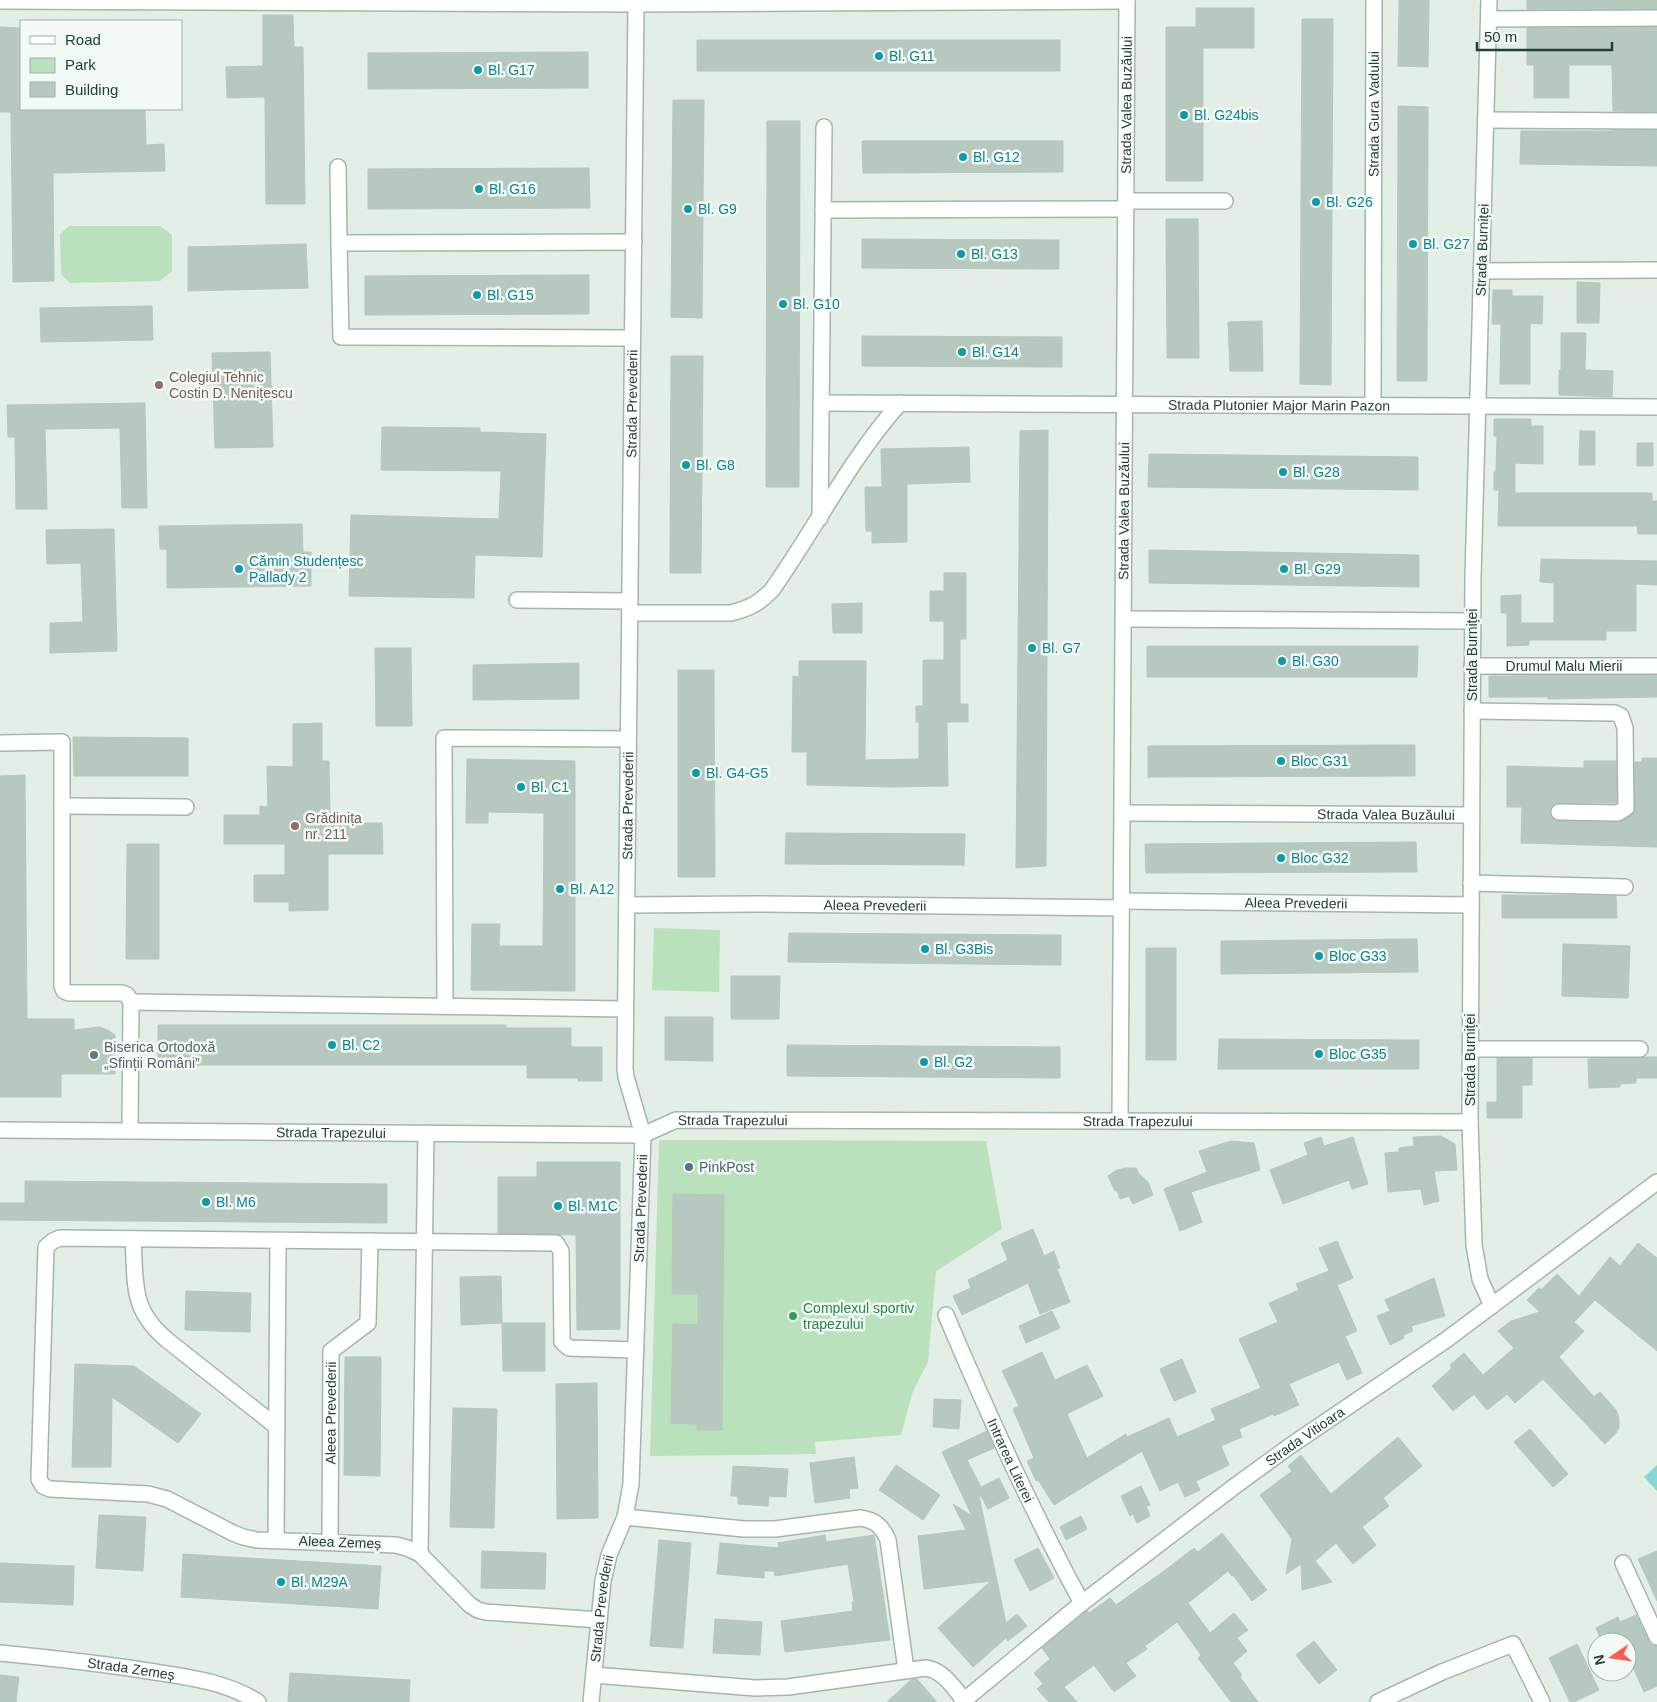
<svg xmlns="http://www.w3.org/2000/svg" width="1657" height="1702" font-family="Helvetica,sans-serif">
  <style>
    .green { fill: #b9e1bc }
    .water { fill: #85d8d5 }
    .building { fill: #b7c9bf; stroke: #b4c8bc }
    .lines { fill: none; stroke-linecap: round; stroke-linejoin: round }
    .minor-casing { stroke: #a4b7ac; stroke-width: 18 }
    .minor { stroke: #fff; stroke-width: 15 }
    .culture-dot { fill: #0f9aa8; stroke: #f3faf5; stroke-width: 2 }
    .education-dot { fill: #8d6e63; stroke: #f3faf5; stroke-width: 2 }
    .worship-dot { fill: #6b7280; stroke: #f3faf5; stroke-width: 2 }
    .service-dot { fill: #5c6f8a; stroke: #f3faf5; stroke-width: 2 }
    .leisure-dot { fill: #2e9e5b; stroke: #f3faf5; stroke-width: 2 }
    .labels { text-anchor: middle; dominant-baseline: central; stroke-width: 5; stroke-linejoin: round; paint-order: stroke }
    .culture-label { font-size: 14px; fill: #0d838f; stroke: #f3faf5; text-anchor: start }
    .street-label { font-size: 14px; fill: #204132; stroke: #f3faf5 }
    .education-label { font-size: 14px; fill: #785e54; stroke: #f3faf5; text-anchor: start }
    .worship-label { font-size: 14px; fill: #5b616d; stroke: #f3faf5; text-anchor: start }
    .service-label { font-size: 14px; fill: #4e5e75; stroke: #f3faf5; text-anchor: start }
    .leisure-label { font-size: 14px; fill: #27864d; stroke: #f3faf5; text-anchor: start }
  </style>
  <rect width="100%" height="100%" fill="#e2eee6"/>
  <!-- green -->
  <path class="green" d="M69,226H160L172,235V271L160,281L70,283L61,274L60,234Z
    M654,928L720,930L719,992L652,990Z
    M659,1140L986,1141L1002,1229L936,1271L928,1362L913,1391L901,1435L815,1442L816,1454L650,1456Z"/>
  <!-- water -->
  <path class="water" d="M1657,1465V1491L1644,1477Z"/>
  <!-- building -->
  <path class="building" d="M1399,0H1429L1428,67L1398,66Z
    M1527,0H1657V9H1527Z
    M1196,8H1254V48H1203V181H1166V27H1196Z
    M263,15H293L294,47H303L305,204H266L265,97L227,98L226,67L263,66Z
    M1302,19H1333L1331,385L1300,384Z
    M0,27L21,28V109H145L146,145L164,144L165,171L53,173L54,281L13,282L11,112H0Z
    M1657,27V112L1613,111L1612,65H1569V98H1534V65H1527V28Z
    M697,40H1060V71H697Z
    M588,52V88L368,89V53Z
    M673,100H704L702,318L671,317Z
    M1398,106L1428,107L1427,381H1397Z
    M767,121H800L799,487H766Z
    M1612,130H1657V166L1520,164L1521,131H1612Z
    M862,141H1063V172L863,173Z
    M589,168L590,208L368,209V169Z
    M1166,219H1198L1199,358H1167Z
    M862,239L1059,240V269L862,268Z
    M306,244L308,288L188,291V247Z
    M589,275V314L365,315V276Z
    M1577,282L1600,283L1599,323H1577Z
    M1493,290H1512V296H1543L1542,324L1530,323V384H1500L1501,324H1492Z
    M152,306L153,340L41,342L40,308Z
    M1262,321L1263,371H1230L1228,322Z
    M1561,333H1586L1585,370L1613,371L1612,397L1559,395V370H1561Z
    M862,336L1062,337V367L862,366Z
    M270,352L273,447L215,448L212,353Z
    M671,356H703L701,573H670Z
    M145,403L147,508H122L120,428L45,429L47,509H16L15,437H8L7,405Z
    M1494,419H1531V426H1543V464L1515,463V493H1652V501H1657V534H1638L1637,526H1498L1499,490H1494V472H1496L1497,436H1494Z
    M382,427L480,428V432L546,434L542,557L475,555L474,598L349,596L351,515L499,519L501,471L381,470Z
    M1048,430L1046,866L1016,868L1020,431Z
    M1580,431H1595V465H1579Z
    M1637,443H1653V466H1637Z
    M969,447L970,482L907,484V542L872,543V531H866L865,487H882L881,449Z
    M1149,454L1418,457V490L1148,487Z
    M302,524L303,552H311V586L167,588V549H160L159,526Z
    M114,529L117,651L50,653V623L83,622L81,563L47,564L46,530Z
    M1149,550L1419,555V587L1149,583Z
    M1541,559L1657,561V585L1636,584V631H1606V640H1529V645L1507,646V613H1501V596L1521,595V623H1554V583L1540,582Z
    M944,573H966V639H960V704H968V722H947L948,786L890,787L807,785V752H792L793,676L799,677V661H866L865,760L919,759V722H916V706H923V660H944V621H930V591H944Z
    M862,603V633H833L832,604Z
    M1147,646H1418L1417,677H1147Z
    M375,648H411L412,726H376Z
    M579,663V699L473,700V665Z
    M678,670H714L715,877H678Z
    M1592,675H1657V697L1548,699V697H1489V676Z
    M322,723V761H329L330,814H355V823H382L383,854H328V910L289,911V902H254V875H285V844H224V815H260V806L268,807L267,766L293,767V724Z
    M73,737L188,738V776H74Z
    M1415,745V776L1148,777V746Z
    M1642,758H1657V847L1521,843L1522,807H1507V766L1584,768V761H1616L1617,803H1559L1551,807L1550,812L1554,820L1559,821L1618,822L1623,821L1634,812L1635,762H1642Z
    M467,759L575,761V991L471,990L472,924H500L499,946H543L544,813L488,812V823H466Z
    M25,775L27,1019H74V1030L99,1027L108,1030L115,1035V1074H61V1097H0V776Z
    M786,833L965,834L964,865L785,864Z
    M1416,842L1417,872L1146,873L1145,844Z
    M127,844H159V959H126Z
    M1502,895L1616,896L1617,918H1502Z
    M789,933L1061,935V965L788,962Z
    M1417,939L1418,972L1221,974V941Z
    M1563,944L1630,946L1628,998L1562,996Z
    M1146,948H1176V1060H1146Z
    M731,976H780L779,1019H731Z
    M665,1017H713V1061L665,1060Z
    M158,1025H506V1028H571V1047H602V1081H578V1078H527V1065H158Z
    M1219,1039L1419,1040V1069H1218Z
    M787,1045L1060,1047V1078L787,1076Z
    M1645,1057H1657V1078H1636V1083L1620,1084V1087L1589,1088L1588,1059L1640,1058Z
    M1497,1058H1532V1085H1522V1118H1487V1102H1497Z
    M1441,1136L1455,1144L1457,1170L1434,1171L1439,1201L1424,1205L1421,1189L1388,1192L1385,1153L1399,1152V1148L1414,1146L1413,1137Z
    M1321,1137L1324,1146L1353,1137L1368,1184L1352,1189L1349,1180L1283,1204L1270,1170L1308,1155L1304,1143Z
    M1231,1141L1254,1143L1260,1170L1191,1192L1202,1222L1180,1231L1164,1189L1207,1172L1199,1151Z
    M537,1162H620V1329L577,1330L576,1235L498,1233V1177H537Z
    M1126,1168H1136L1139,1174L1148,1182L1153,1195L1133,1204L1129,1196L1120,1199L1117,1190L1115,1191L1108,1176L1117,1170Z
    M25,1181L387,1184V1223L0,1220V1203H25Z
    M673,1194L724,1195L722,1430H697V1424L671,1423L673,1324L698,1325V1294H672Z
    M1033,1229L1044,1256L1054,1251L1060,1268L1057,1269L1070,1302L1040,1314L1028,1283L962,1315L953,1296L971,1288L968,1280L1008,1260L1001,1243Z
    M1337,1241L1353,1278L1337,1285L1357,1331L1345,1336L1362,1373L1347,1380L1339,1362L1289,1384L1299,1405L1274,1416L1273,1414L1239,1429L1242,1437L1221,1446L1229,1465L1196,1481L1200,1490L1185,1497L1178,1482L1160,1491L1142,1451L1054,1505L1038,1480L1036,1481L1027,1461L1034,1458L1013,1409L1019,1406L1002,1371L1042,1352L1055,1380L1087,1365L1103,1396L1067,1414L1087,1458L1126,1434L1127,1437L1169,1418L1177,1437L1216,1420L1211,1409L1261,1388L1239,1339L1278,1322L1269,1303L1299,1290L1296,1284L1329,1271L1319,1248Z
    M1638,1243L1657,1258V1351L1595,1300L1574,1322L1584,1331L1559,1357L1594,1397L1600,1392L1616,1410L1619,1418V1427L1616,1433L1605,1444L1543,1379L1515,1403L1507,1394L1487,1410L1474,1394L1453,1411L1432,1386L1452,1368L1450,1365L1464,1353L1483,1375L1514,1348L1498,1331L1511,1321L1540,1312L1527,1300L1539,1288L1541,1290L1557,1274L1579,1296L1610,1257L1620,1266Z
    M501,1276L502,1323L461,1325L460,1277Z
    M1434,1278L1445,1316L1411,1326L1413,1331L1403,1335L1404,1338L1390,1345L1377,1316L1390,1311L1385,1300Z
    M186,1291L251,1293L250,1332L185,1330Z
    M1052,1311L1060,1328L1026,1343L1019,1326Z
    M502,1323H545V1371H503Z
    M345,1357H381L380,1476L344,1475Z
    M1182,1359L1196,1392L1174,1401L1160,1369Z
    M75,1364L134,1366L201,1414L178,1443L112,1397L111,1467H72Z
    M597,1383L598,1518L557,1519L556,1384Z
    M934,1399L961,1400L959,1429L933,1427Z
    M453,1408L497,1409L494,1528L450,1527Z
    M1530,1429L1568,1474L1553,1487L1514,1442Z
    M987,1431L994,1448L967,1460L981,1487L999,1478L1009,1498L988,1509L981,1496H979L1006,1623L1017,1614L1027,1626L1008,1641L1006,1638L973,1667L938,1628L991,1581L924,1589L918,1536L966,1530L953,1504L972,1516L942,1452Z
    M1398,1437L1422,1466L1383,1498L1389,1506L1362,1527L1376,1545L1353,1564L1336,1543L1315,1561L1332,1582L1302,1590L1301,1564L1286,1574L1292,1539L1260,1495L1292,1471L1288,1466L1301,1455L1331,1494Z
    M854,1457L858,1488L849,1489L850,1498L815,1503L810,1463Z
    M896,1465L940,1495L923,1520L879,1490Z
    M733,1466L788,1469L786,1497L769,1496L768,1506L738,1504V1496H731Z
    M1141,1486L1150,1505L1146,1506L1150,1516L1137,1523L1133,1514L1130,1516L1121,1496Z
    M99,1515L146,1517L143,1571L96,1568Z
    M1081,1516L1087,1529L1066,1540L1060,1527Z
    M1222,1533L1267,1590L1252,1601L1233,1575L1232,1576L1228,1571L1188,1603L1210,1633L1234,1613L1248,1630L1237,1638L1247,1651L1233,1663L1242,1675L1240,1677L1258,1702H1231L1198,1658L1201,1655L1177,1622L1145,1646L1147,1649L1126,1663L1136,1676L1114,1692L1094,1665L1064,1687L1077,1702H1049L1037,1689L1043,1684L1034,1673L1050,1659L1042,1648L1087,1611L1089,1613L1110,1598L1116,1605L1164,1571L1194,1548L1198,1552Z
    M825,1535L826,1542L874,1535L890,1640L785,1652L781,1621L853,1611L852,1602H854L848,1564L775,1576L774,1571H764V1578L717,1574L720,1543L779,1548L778,1543Z
    M659,1540L691,1543L683,1648L650,1646Z
    M1038,1548L1054,1578L1030,1591L1014,1560Z
    M482,1551L546,1553L545,1589L481,1588Z
    M1657,1551V1601L1638,1559Z
    M183,1554L381,1566L378,1609L181,1597Z
    M0,1563L74,1566L73,1605L0,1602Z
    M1636,1615L1649,1641L1652,1645L1657,1646V1686L1644,1692L1627,1654V1642H1602L1596,1628L1618,1617L1620,1622Z
    M715,1619L762,1622L760,1655L713,1653Z
    M1314,1641L1337,1670L1319,1684L1296,1655Z
    M1577,1644L1599,1690L1574,1702H1570L1549,1658Z
    M290,1673L410,1680L409,1702H288Z
    M0,1675L19,1677L16,1702H0Z
    M912,1679H917L937,1702H887Z"/>
  <g class="lines">
    <!-- minor casing -->
    <g class="minor-casing">
      <g id="minor">
        <path d="M1489,0L1473,577L1470,1122L1474,1245L1480,1279L1492,1306"/>
        <path d="M0,1L636,4L1127,1"/>
        <path d="M1489,19L1657,18"/>
        <path d="M1486,120L1657,121"/>
        <path d="M338,167L339,243"/>
        <path d="M1126,201H1225"/>
        <path d="M823,210L1126,209"/>
        <path d="M1481,271L1657,270"/>
        <path d="M632,338L341,337L339,243L634,242"/>
        <path id="s1" d="M821,403L1657,407"/>
        <path id="s2" d="M1373,406L1374,0"/>
        <path d="M820,518L824,127"/>
        <path d="M517,600L630,601"/>
        <path d="M630,613H731C750,608 758,604 772,590C815,529 850,459 900,403"/>
        <path d="M1124,619L1472,621"/>
        <path id="s3" d="M1472,666H1657"/>
        <path d="M1472,711L1615,713L1621,716L1625,728L1626,808L1618,813L1559,812"/>
        <path d="M0,743L62,742V986L64,991L69,993H122L127,995L131,1002L130,1131"/>
        <path d="M62,806L186,807"/>
        <path id="s4" d="M1122,813L1470,815"/>
        <path d="M1471,883L1625,887"/>
        <path id="s5" d="M1122,901L1471,905"/>
        <path id="s6" d="M627,905L755,904L1121,908"/>
        <path d="M131,1002L625,1009"/>
        <path d="M445,1006L444,738L628,739"/>
        <path d="M1471,1049H1640"/>
        <path id="s7" d="M1120,1121L1127,0"/>
        <path id="s8" d="M0,1130L643,1135L676,1120L1470,1122"/>
        <path d="M133,1239C136,1283 130,1309 167,1340L277,1427"/>
        <path id="s9" d="M946,1315C987,1412 1031,1510 1082,1603"/>
        <path d="M625,1517L744,1529H775L860,1518C875,1520 882,1526 888,1540L906,1670"/>
        <path d="M276,1540L278,1241"/>
        <path id="s10" d="M330,1541L331,1351L368,1323L370,1241"/>
        <path d="M420,1554L426,1133"/>
        <path d="M1623,1563L1657,1637"/>
        <path d="M599,1620L486,1612L478,1610L470,1605L420,1554L407,1548L396,1545L257,1540L243,1537L233,1533L167,1499L148,1494L50,1489L43,1486L39,1479L46,1247L53,1241L60,1238L556,1243L561,1251L562,1342L569,1348L636,1350"/>
        <path id="s11" d="M0,1653C50,1658 99,1663 148,1671C186,1677 225,1681 258,1702"/>
        <path d="M594,1675L755,1688L788,1687L926,1668C944,1671 953,1687 964,1700"/>
        <path id="s12" d="M591,1702L603,1581L609,1555L625,1517L631,1484L643,1135L626,1077L625,1069L636,4"/>
        <path id="s13" d="M962,1702L1082,1603L1235,1486L1290,1446L1446,1340L1657,1182"/>
        <path d="M1378,1702L1442,1672L1513,1644L1542,1702"/>
      </g>
    </g>
    <!-- minor -->
    <use href="#minor" class="minor"/>
  </g>
  <!-- markers -->
  <g class="culture-dot">
    <circle cx="879" cy="56" r="5"/>
    <circle cx="478" cy="70" r="5"/>
    <circle cx="1184" cy="115" r="5"/>
    <circle cx="963" cy="157" r="5"/>
    <circle cx="479" cy="189" r="5"/>
    <circle cx="1316" cy="202" r="5"/>
    <circle cx="688" cy="209" r="5"/>
    <circle cx="1413" cy="244" r="5"/>
    <circle cx="961" cy="254" r="5"/>
    <circle cx="477" cy="295" r="5"/>
    <circle cx="783" cy="304" r="5"/>
    <circle cx="962" cy="352" r="5"/>
    <circle cx="686" cy="465" r="5"/>
    <circle cx="1283" cy="472" r="5"/>
    <circle cx="239" cy="569" r="5"/>
    <circle cx="1284" cy="569" r="5"/>
    <circle cx="1032" cy="648" r="5"/>
    <circle cx="1282" cy="661" r="5"/>
    <circle cx="1281" cy="761" r="5"/>
    <circle cx="696" cy="773" r="5"/>
    <circle cx="521" cy="787" r="5"/>
    <circle cx="1281" cy="858" r="5"/>
    <circle cx="560" cy="889" r="5"/>
    <circle cx="925" cy="949" r="5"/>
    <circle cx="1319" cy="956" r="5"/>
    <circle cx="332" cy="1045" r="5"/>
    <circle cx="1319" cy="1054" r="5"/>
    <circle cx="924" cy="1062" r="5"/>
    <circle cx="206" cy="1202" r="5"/>
    <circle cx="558" cy="1206" r="5"/>
    <circle cx="281" cy="1582" r="5"/>
  </g>
  <g class="education-dot">
    <circle cx="159" cy="385" r="5"/>
    <circle cx="295" cy="826" r="5"/>
  </g>
  <circle class="worship-dot" cx="94" cy="1055" r="5"/>
  <circle class="service-dot" cx="689" cy="1167" r="5"/>
  <circle class="leisure-dot" cx="793" cy="1316" r="5"/>
  <g class="labels">
    <!-- culture labels -->
    <g class="culture-label">
      <text x="889" y="56">Bl. G11</text>
      <text x="488" y="70">Bl. G17</text>
      <text x="1194" y="115">Bl. G24bis</text>
      <text x="973" y="157">Bl. G12</text>
      <text x="489" y="189">Bl. G16</text>
      <text x="1326" y="202">Bl. G26</text>
      <text x="698" y="209">Bl. G9</text>
      <text x="1423" y="244">Bl. G27</text>
      <text x="971" y="254">Bl. G13</text>
      <text x="487" y="295">Bl. G15</text>
      <text x="793" y="304">Bl. G10</text>
      <text x="972" y="352">Bl. G14</text>
      <text x="696" y="465">Bl. G8</text>
      <text x="1293" y="472">Bl. G28</text>
      <text x="249" y="561">Cămin Studențesc<tspan x="249" dy="16">Pallady 2</tspan></text>
      <text x="1294" y="569">Bl. G29</text>
      <text x="1042" y="648">Bl. G7</text>
      <text x="1292" y="661">Bl. G30</text>
      <text x="1291" y="761">Bloc G31</text>
      <text x="706" y="773">Bl. G4-G5</text>
      <text x="531" y="787">Bl. C1</text>
      <text x="1291" y="858">Bloc G32</text>
      <text x="570" y="889">Bl. A12</text>
      <text x="935" y="949">Bl. G3Bis</text>
      <text x="1329" y="956">Bloc G33</text>
      <text x="342" y="1045">Bl. C2</text>
      <text x="1329" y="1054">Bloc G35</text>
      <text x="934" y="1062">Bl. G2</text>
      <text x="216" y="1202">Bl. M6</text>
      <text x="568" y="1206">Bl. M1C</text>
      <text x="291" y="1582">Bl. M29A</text>
    </g>
    <!-- street labels -->
    <g class="street-label">
      <text stroke="none"><textPath href="#s7" startOffset="1016">Strada Valea Buzăului</textPath></text>
      <text stroke="none"><textPath href="#s2" startOffset="292">Strada Gura Vadului</textPath></text>
      <text transform="translate(1482 250) rotate(-88)">Strada Burniței</text>
      <text stroke="none"><textPath href="#s12" startOffset="1306">Strada Prevederii</textPath></text>
      <text stroke="none"><textPath href="#s1" startOffset="458">Strada Plutonier Major Marin Pazon</textPath></text>
      <text stroke="none"><textPath href="#s7" startOffset="610">Strada Valea Buzăului</textPath></text>
      <text transform="translate(1472 655) rotate(-90)">Strada Burniței</text>
      <text stroke="none"><textPath href="#s3" startOffset="92">Drumul Malu Mierii</textPath></text>
      <text stroke="none"><textPath href="#s12" startOffset="904">Strada Prevederii</textPath></text>
      <text stroke="none"><textPath href="#s4" startOffset="264">Strada Valea Buzăului</textPath></text>
      <text stroke="none"><textPath href="#s5" startOffset="174">Aleea Prevederii</textPath></text>
      <text stroke="none"><textPath href="#s6" startOffset="248">Aleea Prevederii</textPath></text>
      <text transform="translate(1470 1060) rotate(-90)">Strada Burniței</text>
      <text stroke="none"><textPath href="#s8" startOffset="736">Strada Trapezului</textPath></text>
      <text stroke="none"><textPath href="#s8" startOffset="1141">Strada Trapezului</textPath></text>
      <text stroke="none"><textPath href="#s8" startOffset="331">Strada Trapezului</textPath></text>
      <text stroke="none"><textPath href="#s12" startOffset="499">Strada Prevederii</textPath></text>
      <text stroke="none"><textPath href="#s10" startOffset="128">Aleea Prevederii</textPath></text>
      <text stroke="none"><textPath href="#s13" startOffset="434">Strada Vitioara</textPath></text>
      <text stroke="none"><textPath href="#s9" startOffset="159">Intrarea Literei</textPath></text>
      <text transform="translate(340 1542) rotate(2)">Aleea Zemeș</text>
      <text stroke="none"><textPath href="#s12" startOffset="94">Strada Prevederii</textPath></text>
      <text stroke="none"><textPath href="#s11" startOffset="132">Strada Zemeș</textPath></text>
    </g>
    <!-- education labels -->
    <g class="education-label">
      <text x="169" y="377">Colegiul Tehnic<tspan x="169" dy="16">Costin D. Nenițescu</tspan></text>
      <text x="305" y="818">Grădinița<tspan x="305" dy="16">nr. 211</tspan></text>
    </g>
    <!-- worship labels -->
    <g class="worship-label">
      <text x="104" y="1047">Biserica Ortodoxă<tspan x="104" dy="16">„Sfinții Români”</tspan></text>
    </g>
    <!-- service labels -->
    <g class="service-label">
      <text x="699" y="1167">PinkPost</text>
    </g>
    <!-- leisure labels -->
    <g class="leisure-label">
      <text x="803" y="1308">Complexul sportiv<tspan x="803" dy="16">trapezului</tspan></text>
    </g>
  </g>
  <!-- legend -->
  <rect x="20" y="20" width="162" height="90" fill="#f3faf5" stroke="#9fb0a7"/>
  <rect x="30" y="36" width="25" height="8" fill="#ffffff" stroke="#9fb0a7"/>
  <text x="65" y="45" font-size="15" fill="#204132">Road</text>
  <rect x="30" y="58" width="25" height="15" fill="#b9e1bc" stroke="#9fb0a7"/>
  <text x="65" y="70" font-size="15" fill="#204132">Park</text>
  <rect x="30" y="82" width="25" height="15" fill="#b7c9bf" stroke="#9fb0a7"/>
  <text x="65" y="95" font-size="15" fill="#204132">Building</text>
  <!-- north arrow -->
  <g transform="translate(1612 1657) rotate(257)"><circle r="24" fill="#f3faf5" stroke="#9fb0a7"/>
  <path d="M0-4L9 19L0 12L-9 19Z" fill="#ff5a4f"/>
  <text y="-8" font-size="14" font-weight="bold" text-anchor="middle" fill="#204132">N</text>
  </g>
  <!-- scale -->
  <path d="M1477 42v8h135v-8" fill="none" stroke="#204132" stroke-width="2.5"/>
  <text x="1484" y="42" font-size="15" fill="#204132" stroke="#f3faf5" stroke-width="4" paint-order="stroke">50 m</text>
</svg>
